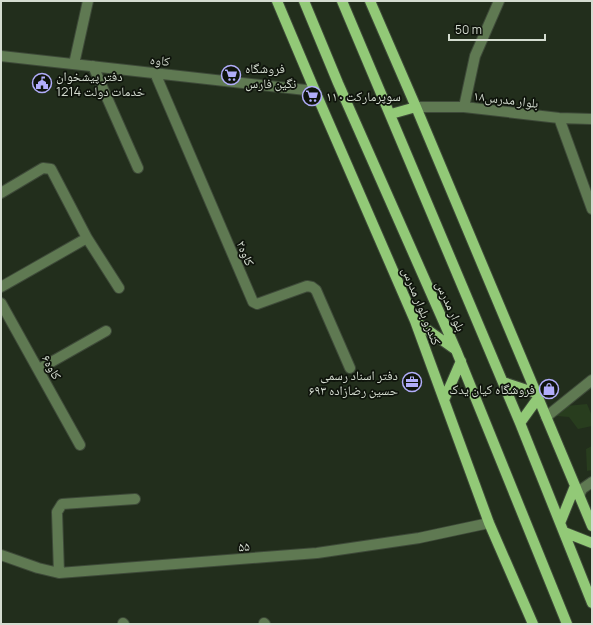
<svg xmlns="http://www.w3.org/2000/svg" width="593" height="625" font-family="Manrope,'Noto Naskh Arabic',sans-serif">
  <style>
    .green { fill: #283d1e }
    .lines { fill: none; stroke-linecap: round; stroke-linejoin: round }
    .minor-casing { stroke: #3e4a39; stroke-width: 12 }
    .major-casing { stroke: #3e4a39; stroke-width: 12 }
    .minor { stroke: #5f7952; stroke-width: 10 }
    .major { stroke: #92c977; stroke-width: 10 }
    .labels { text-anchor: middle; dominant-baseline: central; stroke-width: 3.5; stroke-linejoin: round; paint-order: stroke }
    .street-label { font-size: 13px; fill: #d4dcd0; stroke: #0f140c }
    .poi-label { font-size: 13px; fill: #d4dcd0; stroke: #0f140c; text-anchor: start }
  </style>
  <rect width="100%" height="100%" fill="#222e1c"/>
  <!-- green -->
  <path class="green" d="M587,404L592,416V426L578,429L569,417L557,416V412L566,406Z
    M592,446V470L587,471L586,449Z"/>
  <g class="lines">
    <!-- minor casing -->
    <g class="minor-casing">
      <path id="minor" d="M1,56L315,91
        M74,64L88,1
        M93,66L138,168
        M155,73L253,302L257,304L307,286L312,287L316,290L350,368
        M416,107H464L559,118L592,119
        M464,107L475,56L499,1
        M559,118L592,209
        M1,193L43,168L51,169L87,238L119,288
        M1,287L87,238
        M1,303L80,445
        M39,369L106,331
        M546,417L592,380
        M579,496L582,489L592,482
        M1,555L38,568L59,573L317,553L419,538L489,523
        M59,573L57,512L62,504L135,499
        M123,623L124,624
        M264,623L265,624"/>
    </g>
    <!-- major casing -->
    <g class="major-casing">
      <path id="major" d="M277,1L315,91L415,321L489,523L533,624
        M304,1L338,83L456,350L567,624
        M342,1L520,423L592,603
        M370,1L416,107L592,526
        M391,114L416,107
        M415,321L456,350
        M503,382L536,393
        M444,400L461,361
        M520,423L538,398
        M560,523L575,486
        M564,532L592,543"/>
    </g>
    <!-- minor -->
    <use href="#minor" class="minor"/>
    <!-- major -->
    <use href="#major" class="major"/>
  </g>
  <!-- icons -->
  <defs>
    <g id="supermarket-ring" transform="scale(1)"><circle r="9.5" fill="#0f140c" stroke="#b1adfa" stroke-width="1.5"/><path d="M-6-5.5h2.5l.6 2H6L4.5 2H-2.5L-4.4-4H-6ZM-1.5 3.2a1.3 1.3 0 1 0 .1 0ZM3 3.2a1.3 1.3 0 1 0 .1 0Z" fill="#b1adfa"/></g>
    <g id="civic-ring" transform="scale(1)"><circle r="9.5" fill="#0f140c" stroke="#b1adfa" stroke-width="1.5"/><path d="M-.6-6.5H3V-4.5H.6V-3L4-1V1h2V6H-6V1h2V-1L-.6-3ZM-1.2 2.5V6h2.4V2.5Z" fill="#b1adfa"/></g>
    <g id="office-ring" transform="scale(1)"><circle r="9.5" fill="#0f140c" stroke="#b1adfa" stroke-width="1.5"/><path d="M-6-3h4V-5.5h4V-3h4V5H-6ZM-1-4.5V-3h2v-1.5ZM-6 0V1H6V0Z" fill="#b1adfa"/></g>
    <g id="shop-ring" transform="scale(1)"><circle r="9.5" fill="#0f140c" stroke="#b1adfa" stroke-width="1.5"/><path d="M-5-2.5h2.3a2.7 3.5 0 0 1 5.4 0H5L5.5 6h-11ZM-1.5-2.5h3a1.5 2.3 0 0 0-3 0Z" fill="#b1adfa"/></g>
  </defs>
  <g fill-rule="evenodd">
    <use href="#supermarket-ring" x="231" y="75"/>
    <use href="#civic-ring" x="42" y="83"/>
    <use href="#supermarket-ring" x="312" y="96"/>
    <use href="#office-ring" x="412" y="382"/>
    <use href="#shop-ring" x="549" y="389"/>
  </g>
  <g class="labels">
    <!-- street labels -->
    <g class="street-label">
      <text transform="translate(160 60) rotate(6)">کاوه</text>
      <text transform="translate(506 99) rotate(7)">بلوار مدرس۱۸</text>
      <text transform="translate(246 253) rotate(67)">کاوه۲</text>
      <text transform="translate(422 306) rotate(68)">کندرو بلوار مدرس</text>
      <text transform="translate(451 306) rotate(66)">بلوار مدرس</text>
      <text transform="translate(52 367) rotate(61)">کاوه۶</text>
      <text transform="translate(244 546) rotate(-4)">۵۵</text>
    </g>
    <!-- poi labels -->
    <g class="poi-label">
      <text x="245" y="68">فروشگاه<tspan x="245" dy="15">نگین فارس</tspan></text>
      <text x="56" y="76">دفتر پیشخوان<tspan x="56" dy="15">خدمات دولت 1214</tspan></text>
      <text x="326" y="96">سوپرمارکت ۱۱۰</text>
      <text x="398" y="375" text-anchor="end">دفتر اسناد رسمی<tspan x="398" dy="15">۶۹۳ حسین رضازاده</tspan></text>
      <text x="535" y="389" text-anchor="end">فروشگاه کیان یدک</text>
    </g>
  </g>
  <!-- border -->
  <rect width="593" height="625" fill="none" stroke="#d4dcd0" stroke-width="4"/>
  <!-- scale -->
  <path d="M449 34v6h96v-6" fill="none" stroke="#d4dcd0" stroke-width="2"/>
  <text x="455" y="34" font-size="12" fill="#d4dcd0" stroke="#0f140c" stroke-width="3" paint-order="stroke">50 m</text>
</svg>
